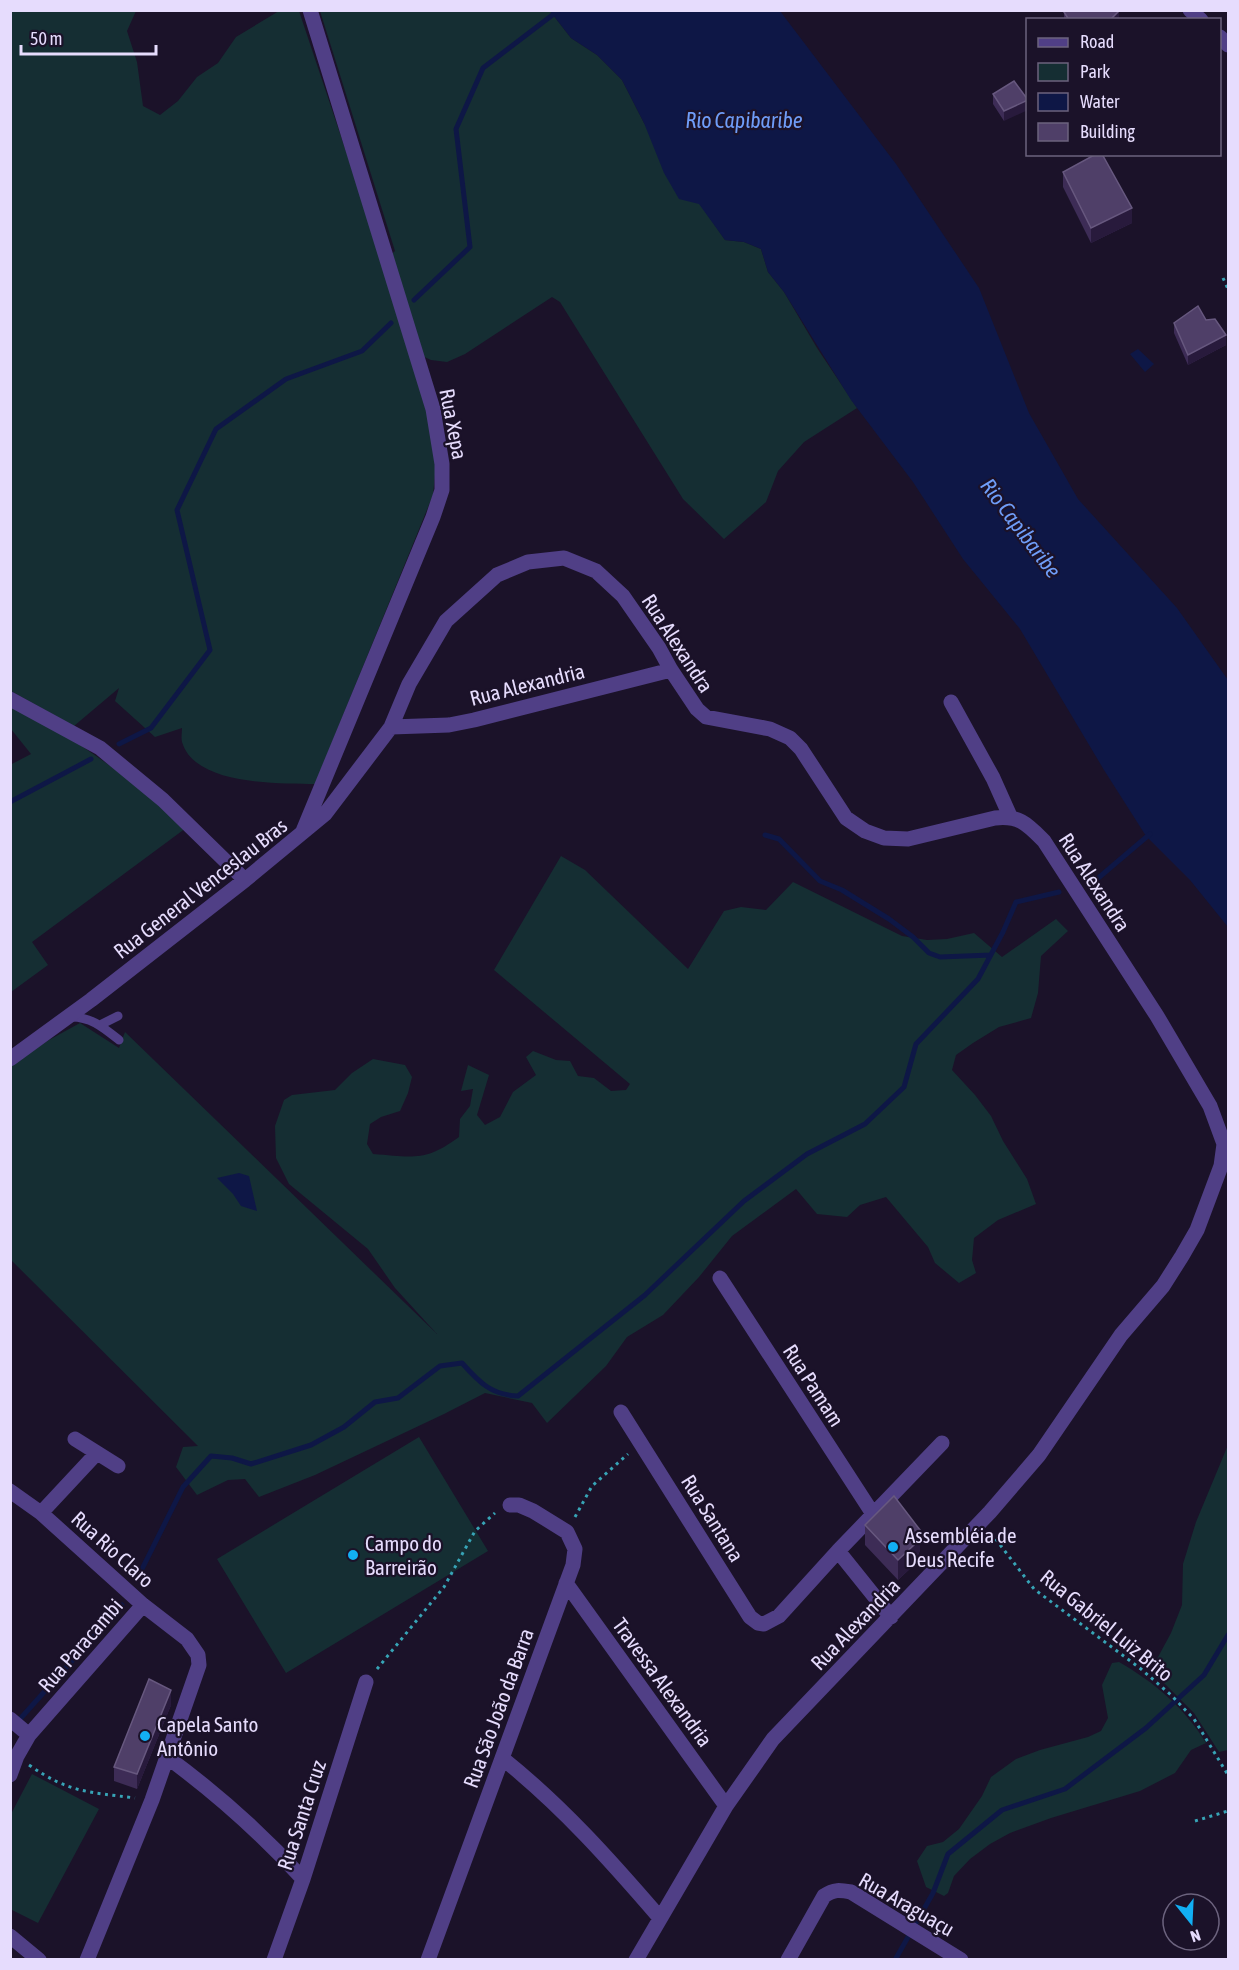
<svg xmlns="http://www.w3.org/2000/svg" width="1239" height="1970" font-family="'Asap Condensed',sans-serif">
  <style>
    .green { fill: #152e33 }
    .water { fill: #0e1746 }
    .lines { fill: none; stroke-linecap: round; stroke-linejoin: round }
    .stream { stroke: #0e1746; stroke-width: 5 }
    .path { stroke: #37a4b6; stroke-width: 3; stroke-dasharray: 3 4.5; stroke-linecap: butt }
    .service { stroke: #503f86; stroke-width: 9 }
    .minor { stroke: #503f86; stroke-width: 15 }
    .wall { fill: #3d2c56 }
    .shaded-wall { fill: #281a3c }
    .building { fill: #4f3f68; stroke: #67587f; stroke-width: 1.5 }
    .poi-dot { fill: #12aff3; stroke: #1b1229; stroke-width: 2 }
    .labels { text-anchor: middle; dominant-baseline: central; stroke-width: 4.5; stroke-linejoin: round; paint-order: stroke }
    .street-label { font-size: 21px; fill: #e6dcfd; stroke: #1b1229 }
    .poi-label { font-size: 21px; fill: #e6dcfd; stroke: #1b1229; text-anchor: start }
    .water-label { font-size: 22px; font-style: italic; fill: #6f9df8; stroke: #1b1229 }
  </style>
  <rect width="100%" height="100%" fill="#1b1229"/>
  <!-- green -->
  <path class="green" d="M11,11H136L127,31L137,62L143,106L160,115L178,101L197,77L218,63L236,37L279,11H299L383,262L395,251L320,11H550L571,38L597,55L622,80L644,123L725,240L744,242L761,249L768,272L784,292L817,348L857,408L804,442L778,471L766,502L724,539L683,499L560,302L552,297L465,354L447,362L431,360L420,355L436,465L433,495L315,784C279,783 195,786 182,742C181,738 182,732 182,728L155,737L115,701L119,688L74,726L11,691Z
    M11,707L70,738L122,774L186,828L32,942L48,965L11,992L10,765L31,754L11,729Z
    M561,856L585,870L688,969L724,911L741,907L766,910L793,882L902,936L927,940L947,939L974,933L1002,957L1056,919L1068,931L1041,956L1038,993L1031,1018L999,1027L973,1043L956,1055L952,1070L975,1095L991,1116L1003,1141L1027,1179L1036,1204L998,1220L974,1238L972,1260L976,1273L959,1283L935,1263L928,1247L886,1197L860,1205L847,1217L817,1214L796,1189L732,1236L699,1277L663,1315L627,1337L606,1366L547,1423L532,1403L485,1393L444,1414L315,1475L259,1497L245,1479L228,1480L197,1495L176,1467L183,1447L198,1446L11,1260L10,1066L49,1040L80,1023L119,1048L125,1032L437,1334L395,1288L368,1249L289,1184L276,1158L275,1126L284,1100L292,1095L335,1090L352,1073L373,1059L405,1065L412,1077L408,1093L400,1111L381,1117L370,1124L367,1144L373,1154C413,1157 425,1162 459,1137L460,1119L470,1106L473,1089L461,1091L468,1065L489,1075L477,1115L485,1125L500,1117L513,1092L536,1075L526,1057L533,1051L556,1060L570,1061L578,1076L594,1078L611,1091L626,1090L630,1084L494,970Z
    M419,1437L488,1551L286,1673L217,1559Z
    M1228,1445V1750L1219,1752L1194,1713L1151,1670L1171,1633L1182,1605L1183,1564L1196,1522Z
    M1119,1662C1154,1682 1185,1708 1206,1743L1191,1750L1175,1773L1140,1791L1051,1818L1010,1833L990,1844L970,1859L954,1876L948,1893L944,1896L926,1887L917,1861L927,1846L943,1842L959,1829L982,1796L991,1777L1016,1759L1040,1750L1088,1737L1101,1731L1108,1718L1102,1685L1112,1663Z
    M32,1774L99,1809L38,1923L10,1909L11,1814Z"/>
  <!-- water -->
  <path class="water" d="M550,11H780L896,164L979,288L1029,413L1078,499L1177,608L1228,680V927L1190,880L1146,836L1104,770L1020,629L963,559L913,482L851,400L784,292L768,272L761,249L744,242L725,240L699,204L679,199L664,173L644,123L622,80L597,55L571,38Z
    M1138,349L1154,364L1145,372L1130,354Z
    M239,1173L249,1176L257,1211L241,1206L233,1194L217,1178Z"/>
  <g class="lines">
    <!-- stream -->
    <path class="stream" d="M414,300L470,247L456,129L483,68L559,10
      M119,744L151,728L210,650L177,510L216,429L286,379L362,351L391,323
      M10,802L91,759
      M765,835L779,839L820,881L842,890L889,919L913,937L929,953L940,957L991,955
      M1090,885L1150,834
      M137,1579L183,1487L211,1456L232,1458L251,1464L311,1445L344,1427L375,1402L398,1398L440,1366L462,1363C479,1382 491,1395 518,1396L645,1295L744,1201L807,1154L865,1124L904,1087L916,1044L978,979L1003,932L1016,902L1059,892
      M20,1719L122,1605
      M895,1960L933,1893L948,1854L1002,1810L1065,1789L1146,1728L1204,1675L1228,1635"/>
    <!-- path -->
    <path class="path" d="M1223,278L1228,289
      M575,1517L592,1486L628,1454
      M991,1533L1034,1589L1141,1669L1171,1695L1194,1719L1228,1775
      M377,1669L444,1587L475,1531L495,1513
      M29,1765C69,1793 89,1792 135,1798
      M1195,1821L1228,1811"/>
    <!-- service -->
    <path class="service" d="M69,1017C90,1016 103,1027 119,1040
      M100,1025L118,1016"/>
    <!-- minor -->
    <path class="minor" d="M1190,10L1201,20
      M1220,37L1228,45
      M10,699L100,748L163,800L245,880
      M951,702L993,778L1010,816
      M391,727L449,725L474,720L671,670
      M303,831L433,517L442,490V464L433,409L310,10
      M10,1059L91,1000L245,880L325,814L391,727L409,684L446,621L497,575L528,562L564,558L596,571L623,596L659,648L671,670L697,709L706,717L770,729L790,738L801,749L846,818L865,831L884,838L908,839L995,818C1020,815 1028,825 1044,841L1157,1016L1210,1106L1224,1144L1221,1166L1197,1230L1182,1256L1163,1286L1121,1335L1039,1455L990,1512L773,1739L726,1806L636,1960
      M720,1278L873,1514
      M621,1412L750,1617L758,1623L764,1624L779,1616L838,1551L942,1443
      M75,1439L118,1466
      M10,1491L41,1513L143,1605L187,1639L198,1655L199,1665L152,1800L87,1960
      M41,1513L96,1454
      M838,1551L891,1617
      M566,1583L726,1806
      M10,1719L29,1735
      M167,1757C216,1793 262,1834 303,1879
      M502,1758C562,1806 610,1860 660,1918
      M10,1775L17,1756L29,1735L143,1605
      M10,1936L39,1960
      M274,1960L303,1879L366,1682
      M428,1960L573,1565L575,1549L567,1532L533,1511L519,1505H510
      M788,1960L824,1896C834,1889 840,1890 851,1892L961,1960"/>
  </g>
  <!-- wall -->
  <path class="wall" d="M1064,12L1119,20H1064Z
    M1014,81L1004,121L993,104V94Z
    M1063,172L1132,223L1091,243L1063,187Z
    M1206,320L1226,345L1188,365L1174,333V323Z
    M865,1525L920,1550L915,1564L898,1580L865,1545Z
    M171,1705L137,1789L114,1781V1767Z"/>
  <!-- shaded-wall -->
  <path class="shaded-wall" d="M1119,11V20H1110Z
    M1028,100V110L1004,121V111Z
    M1132,208V223L1091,243V228Z
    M1226,335V345L1188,365V355Z
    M920,1530V1550L915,1564L898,1580V1560Z
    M171,1690V1705L137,1789V1774Z"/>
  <!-- building -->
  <path class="building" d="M1066,10H1118L1119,11L1110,20H1069L1064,12Z
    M1014,81L1028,100L1004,111L993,94Z
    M1096,154H1102L1132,208L1091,228L1063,172Z
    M1198,306L1206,320L1215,319L1226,335L1188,355L1174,323Z
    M894,1496L920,1530L915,1544L898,1560L865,1525Z
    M149,1679L171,1690L137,1774L114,1767Z"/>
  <!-- markers -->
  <g class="poi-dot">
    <circle cx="893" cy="1547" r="6"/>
    <circle cx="353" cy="1555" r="6"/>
    <circle cx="145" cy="1736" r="6"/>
  </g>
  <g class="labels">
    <!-- street labels -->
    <g class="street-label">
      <text transform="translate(454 424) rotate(79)">Rua Xepa</text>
      <text transform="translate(678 643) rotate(57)">Rua Alexandra</text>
      <text transform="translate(527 684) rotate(-14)">Rua Alexandria</text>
      <text transform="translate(1095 882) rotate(57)">Rua Alexandra</text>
      <text transform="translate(200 888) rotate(-38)">Rua General Venceslau Bras</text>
      <text transform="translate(814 1385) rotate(57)">Rua Pamam</text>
      <text transform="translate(713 1518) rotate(58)">Rua Santana</text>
      <text transform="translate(113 1549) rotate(42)">Rua Rio Claro</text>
      <text transform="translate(855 1624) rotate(-46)">Rua Alexandria</text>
      <text transform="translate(1107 1625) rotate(39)">Rua Gabriel Luiz Brito</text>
      <text transform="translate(80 1645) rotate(-49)">Rua Paracambi</text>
      <text transform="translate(663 1682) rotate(54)">Travessa Alexandria</text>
      <text transform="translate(498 1708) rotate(-70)">Rua São João da Barra</text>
      <text transform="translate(301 1815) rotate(-72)">Rua Santa Cruz</text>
      <text transform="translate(907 1904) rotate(30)">Rua Araguaçu</text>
    </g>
    <!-- poi labels -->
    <g class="poi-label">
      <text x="905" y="1535">Assembléia de<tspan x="905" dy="24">Deus Recife</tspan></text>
      <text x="365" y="1543">Campo do<tspan x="365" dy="24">Barreirão</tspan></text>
      <text x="157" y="1724">Capela Santo<tspan x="157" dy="24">Antônio</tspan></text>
    </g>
    <!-- water labels -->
    <g class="water-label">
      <text x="744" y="120">Rio Capibaribe</text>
      <text transform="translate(1021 528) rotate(53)">Rio Capibaribe</text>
    </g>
  </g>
  <!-- border -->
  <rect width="1239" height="1970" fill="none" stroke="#e6dcfd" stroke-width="24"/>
  <!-- legend -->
  <rect x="1026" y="18" width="195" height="138" fill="#1b1229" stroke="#6c637e" stroke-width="1.5"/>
  <rect x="1038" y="38" width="30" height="9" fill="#503f86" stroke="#6c637e" stroke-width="1.5"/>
  <text x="1080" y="48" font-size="18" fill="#e6dcfd">Road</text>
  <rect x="1038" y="63" width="30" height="18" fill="#152e33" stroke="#6c637e" stroke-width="1.5"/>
  <text x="1080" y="78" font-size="18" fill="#e6dcfd">Park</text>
  <rect x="1038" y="93" width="30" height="18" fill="#0e1746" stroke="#6c637e" stroke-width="1.5"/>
  <text x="1080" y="108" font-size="18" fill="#e6dcfd">Water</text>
  <rect x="1038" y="123" width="30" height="18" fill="#4f3f68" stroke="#6c637e" stroke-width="1.5"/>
  <text x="1080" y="138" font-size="18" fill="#e6dcfd">Building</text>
  <!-- north arrow -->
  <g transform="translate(1191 1922) rotate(162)"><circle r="28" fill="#1b1229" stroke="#6c637e" stroke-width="1.5"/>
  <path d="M0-4.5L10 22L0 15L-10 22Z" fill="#12aff3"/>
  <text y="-9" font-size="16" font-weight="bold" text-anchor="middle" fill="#e6dcfd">N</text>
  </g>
  <!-- scale -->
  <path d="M21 45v9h135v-9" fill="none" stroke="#e6dcfd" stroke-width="3"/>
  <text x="30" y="45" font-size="18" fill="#e6dcfd" stroke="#1b1229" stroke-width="4.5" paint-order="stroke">50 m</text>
</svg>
